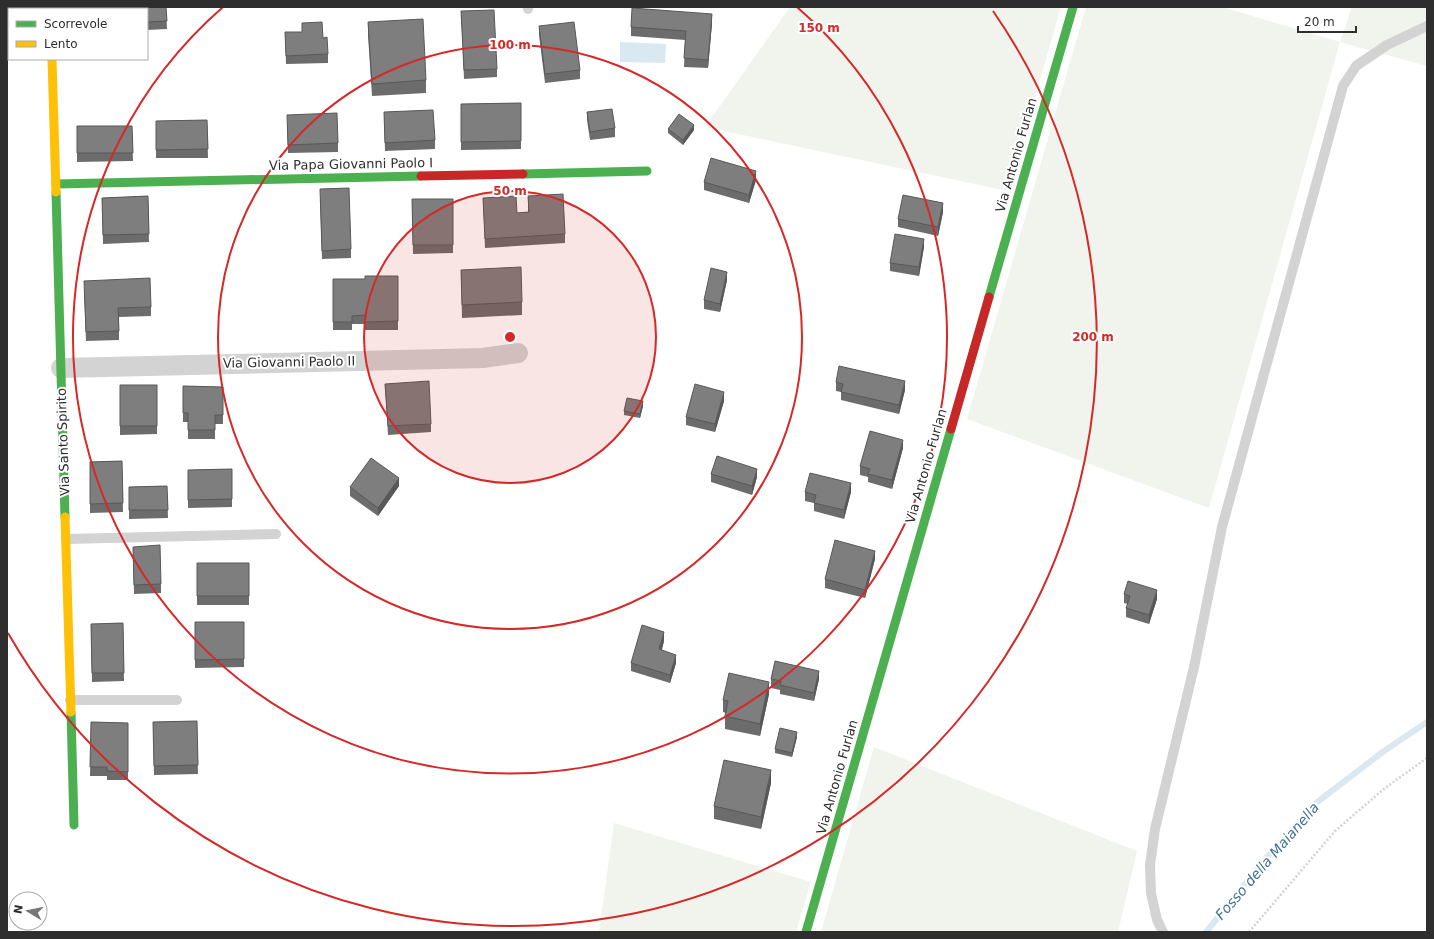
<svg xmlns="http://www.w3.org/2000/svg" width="1434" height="939" font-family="'DejaVu Sans',sans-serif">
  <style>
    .green { fill: #f1f4ec }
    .water { fill: #d9e8f1 }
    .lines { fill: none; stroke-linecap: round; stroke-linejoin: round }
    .stream { stroke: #d9e8f1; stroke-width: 6 }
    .path { stroke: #d3d3d3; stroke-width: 2.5; stroke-dasharray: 2 2; stroke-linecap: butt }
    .lane { stroke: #d3d3d3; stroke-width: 10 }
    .street { stroke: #d3d3d3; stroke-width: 20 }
    .fast { stroke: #4caf50; stroke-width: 9 }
    .slow { stroke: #ffc107; stroke-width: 9 }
    .jam { stroke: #c62828; stroke-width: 9 }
    .wall { fill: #6c6c6c }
    .shaded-wall { fill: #585858 }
    .building { fill: #7e7e7e; stroke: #585858 }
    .ring { fill: none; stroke: #d62828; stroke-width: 2 }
    .labels { text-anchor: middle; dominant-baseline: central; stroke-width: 4; stroke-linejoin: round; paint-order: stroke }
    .street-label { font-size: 13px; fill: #2e2e2e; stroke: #fff }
    .water-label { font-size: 14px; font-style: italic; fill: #3e718f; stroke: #fff }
    .centre { fill: #d62828; stroke: #fff; stroke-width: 2 }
    .ring-label { font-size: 12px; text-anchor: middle; font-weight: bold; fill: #d62828; stroke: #fff; stroke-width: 4; stroke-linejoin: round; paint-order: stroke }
  </style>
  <rect width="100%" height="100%" fill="#fff"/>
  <!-- green -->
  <path class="green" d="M790,7H1061L1008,191L705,127Z
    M1086,7H1222L1340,42L1352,7H1427V66L1340,42L1209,508L967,419Z
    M874,747L1137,851L1118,932H821Z
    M614,823L811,882L796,932H599Z"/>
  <!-- water -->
  <path class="water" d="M620,42L666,44L665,63L620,62Z"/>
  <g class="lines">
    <!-- stream -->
    <path class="stream" d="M1206,932L1267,857L1316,803L1384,751L1427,722"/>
    <!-- path -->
    <path class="path" d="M1249,932L1335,831L1385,788L1427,758"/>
    <!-- lane -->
    <path class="lane" d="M528,7V9
      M66,539L276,534
      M70,700H177
      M1163,932L1157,920L1151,893L1150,865L1155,829L1194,667L1222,527L1343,86L1356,66L1387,45L1427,26"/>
    <!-- street -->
    <path class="street" d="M51,7V9
      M61,368L483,358L518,353"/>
    <!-- fast -->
    <path class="fast" d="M523,174L647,171
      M56,184L421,176
      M56,192L65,517
      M989,297L1073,7
      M71,712L74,825
      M806,932L951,429"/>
    <!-- slow -->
    <path class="slow" d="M52,59L56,192
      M65,517L71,712"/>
    <!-- jam -->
    <path class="jam" d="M421,176L523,174
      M951,429L989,297"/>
  </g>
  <!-- wall -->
  <path class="wall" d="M88,7H166L167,29L147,30V9H88Z
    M461,11L497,69V77L464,79Z
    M368,22L426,80V93L372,96L368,35Z
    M302,23L328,54V63L286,64L285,32H302Z
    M712,23L708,68L684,67L685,40L631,36V27Z
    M539,26L580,70V79L545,83L539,35Z
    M521,103V149L461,150V104Z
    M384,112L435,140V149L385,151Z
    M587,112L615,128V137L590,140L587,120Z
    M207,120L208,158H156V121Z
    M287,124L338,143V152L288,153Z
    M77,126H132L133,161L77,162Z
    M668,129L694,130L683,145L668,133Z
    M756,180L749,203L704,190V182Z
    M148,196L149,242L103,244L102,198Z
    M528,196L565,234V243L485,248L483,198L517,213L528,212Z
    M320,197L351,249V258L322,259Z
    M412,199H453V253L413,254Z
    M943,212L938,236L898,227V219Z
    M924,247L919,276L890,271V263Z
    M461,270L522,302V315L462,318Z
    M398,276V330H365V324H352V330H333V279H365Z
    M727,280L720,312L704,309V300Z
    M84,289L151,307V316L119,317V340L86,341Z
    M836,382L905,390L899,414L841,400V392L836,391Z
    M385,384L431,424V432L388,435Z
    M120,385H157V434L120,435Z
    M183,386L223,387V424H215V439H188V422H183Z
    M724,401L715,432L686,425V417Z
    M643,406L640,418L624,415V411Z
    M903,448L892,489L868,482V477L860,475V466Z
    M122,461L123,512L90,513V462Z
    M232,469V507L188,508V470Z
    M711,474L757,477L752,495L711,482Z
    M167,486L168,518L129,519V487Z
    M399,486L378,516L350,496V487Z
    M805,492H851L844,519L814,511V503L805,501Z
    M133,547L161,584V593L134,594Z
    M875,559L865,598L825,588V579Z
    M197,563H249V605H197Z
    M1124,594L1157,599L1149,624L1126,617V608L1128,604L1124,603Z
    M195,622H244V667L195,668Z
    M123,623L124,681L92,682L91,624Z
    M664,641L662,650L676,663L670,683L631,671V663Z
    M771,679H819L814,701L780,694V690L771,688Z
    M769,694L760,736L725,729V716L726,713L723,712V700Z
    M197,721L198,774L154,775L153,722Z
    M91,722L128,723V780H107V776H90Z
    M797,737L792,757L775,753V749Z
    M771,783L761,829L714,819V806Z"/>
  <!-- shaded-wall -->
  <path class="shaded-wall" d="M712,14V23L708,68V60Z
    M694,125V130L683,145V140Z
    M756,171V180L749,203V195Z
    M943,203V212L938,236V227Z
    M924,239V247L919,276V267Z
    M727,272V280L720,312V304Z
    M905,381V390L899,414V405Z
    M724,392V401L715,432V424Z
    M643,401V406L640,418V414Z
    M903,440V448L892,489V480Z
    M757,469V477L752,495V486Z
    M399,478V486L378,516V508Z
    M851,483V492L844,519V510Z
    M875,551V559L865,598V590Z
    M1157,590V599L1149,624V615Z
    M664,632V641L659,658V649Z
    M676,655V663L670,683V675Z
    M819,671V679L814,701V693Z
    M769,682V694L760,736V724Z
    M797,732V737L792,757V753Z
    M771,770V783L761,829V817Z"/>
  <!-- building -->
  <path class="building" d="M89,7H166L167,21L147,22V9H89Z
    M632,8L712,14L708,60L684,58L686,31L631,27Z
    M494,10L497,69L464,70L461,11Z
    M423,19L426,80L372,84L368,22Z
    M322,22L323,38L327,37L328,54L286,56L285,32H302V23Z
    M574,22L580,70L545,74L539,26Z
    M521,103V141L461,142V104Z
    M612,109L615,128L590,132L587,112Z
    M433,110L435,140L385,143L384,112Z
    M337,113L338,143L288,145L287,115Z
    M679,114L694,125L683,140L668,129Z
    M207,120L208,149L156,150V121Z
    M77,126H132L133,153H77Z
    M711,158L756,171L749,195L704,182Z
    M349,188L351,249L322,251L320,189Z
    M563,194L565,234L485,239L483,198L516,196L517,213L529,212L528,196Z
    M903,195L943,203L938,227L898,219Z
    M148,196L149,234L103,235L102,198Z
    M412,199H453V245H413Z
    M895,234L924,239L919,267L890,263Z
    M521,267L522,302L462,305L461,270Z
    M711,268L727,272L720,304L704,300Z
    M365,276H398V321L365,322V315L352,316V322H333V279H365Z
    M150,278L151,307L118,308L119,331L86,332L84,281Z
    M839,366L905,381L899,405L841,392L843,384L836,382Z
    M429,381L431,424L388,426L385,384Z
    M695,384L724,392L715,424L686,417Z
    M120,385H157V426H120Z
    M183,386L223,387V415H215V430H188V413H183Z
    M627,398L643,401L640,414L624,411Z
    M870,431L903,440L892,480L868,474L870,469L860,466Z
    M717,456L757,469L752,486L711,474Z
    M371,458L399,478L378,508L350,487Z
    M122,461L123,503L90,504V462Z
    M232,469V499L188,500V470Z
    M810,473L851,483L844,510L814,503L816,495L805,492Z
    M167,486L168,510H129V487Z
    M835,540L875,551L865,590L825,579Z
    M160,545L161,584L134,585L133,547Z
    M197,563H249V596H197Z
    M1128,581L1157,590L1149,615L1126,608L1130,596L1124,594Z
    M195,622H244V659L195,660Z
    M123,623L124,673H92L91,624Z
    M642,625L664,632L659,649L676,655L670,675L631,663Z
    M775,661L819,671L814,693L780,685L781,681L771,679Z
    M729,673L769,682L760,724L725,716L728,701L723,700Z
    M197,721L198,765L154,766L153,722Z
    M91,722L128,723V772L107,771V767H90Z
    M780,728L797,732L792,753L775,749Z
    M724,760L771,770L761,817L714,806Z"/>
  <!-- distance rings -->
  <circle cx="510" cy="337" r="146" fill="#d62828" fill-opacity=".12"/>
  <g class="ring">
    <circle cx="510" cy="337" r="146"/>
    <circle cx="510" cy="337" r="292"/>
    <path d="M797 7A437 437 0 1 1 223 7"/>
    <path d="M993 11A583 583 0 1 1 8 633"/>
  </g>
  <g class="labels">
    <!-- street labels -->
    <g class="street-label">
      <text transform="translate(1016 155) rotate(-74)">Via Antonio Furlan</text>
      <text transform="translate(351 164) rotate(-1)">Via Papa Giovanni Paolo I</text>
      <text transform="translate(289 362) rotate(-1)">Via Giovanni Paolo II</text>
      <text transform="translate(63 442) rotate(-92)">Via Santo Spirito</text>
      <text transform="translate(926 466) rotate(-74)">Via Antonio Furlan</text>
      <text transform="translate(837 777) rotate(-74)">Via Antonio Furlan</text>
    </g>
    <!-- water labels -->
    <g class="water-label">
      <text transform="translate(1267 861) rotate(-49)">Fosso della Maianella</text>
    </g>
  </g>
  <circle cx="510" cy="337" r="6" class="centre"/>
  <g class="ring-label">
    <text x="819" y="32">150 m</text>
    <text x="510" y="49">100 m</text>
    <text x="510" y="195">50 m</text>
    <text x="1093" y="341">200 m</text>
  </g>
  <!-- border -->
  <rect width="1434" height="939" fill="none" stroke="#2e2e2e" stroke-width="16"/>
  <!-- legend -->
  <rect x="8" y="8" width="140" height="52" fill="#ffffff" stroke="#ababab"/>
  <rect x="16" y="21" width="20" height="6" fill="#4caf50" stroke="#ababab"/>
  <text x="44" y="28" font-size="12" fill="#2e2e2e">Scorrevole</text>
  <rect x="16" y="41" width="20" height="6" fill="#ffc107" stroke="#ababab"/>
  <text x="44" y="48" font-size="12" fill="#2e2e2e">Lento</text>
  <!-- north arrow -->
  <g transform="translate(28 911) rotate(280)"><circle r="19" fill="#ffffff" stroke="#ababab"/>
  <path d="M0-3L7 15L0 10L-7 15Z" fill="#777777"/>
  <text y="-6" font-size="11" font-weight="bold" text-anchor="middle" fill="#2e2e2e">N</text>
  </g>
  <!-- scale -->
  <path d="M1298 26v6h58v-6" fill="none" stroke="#2e2e2e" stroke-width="2"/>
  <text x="1304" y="26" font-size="12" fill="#2e2e2e" stroke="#ffffff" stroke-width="3" paint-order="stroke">20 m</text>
</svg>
